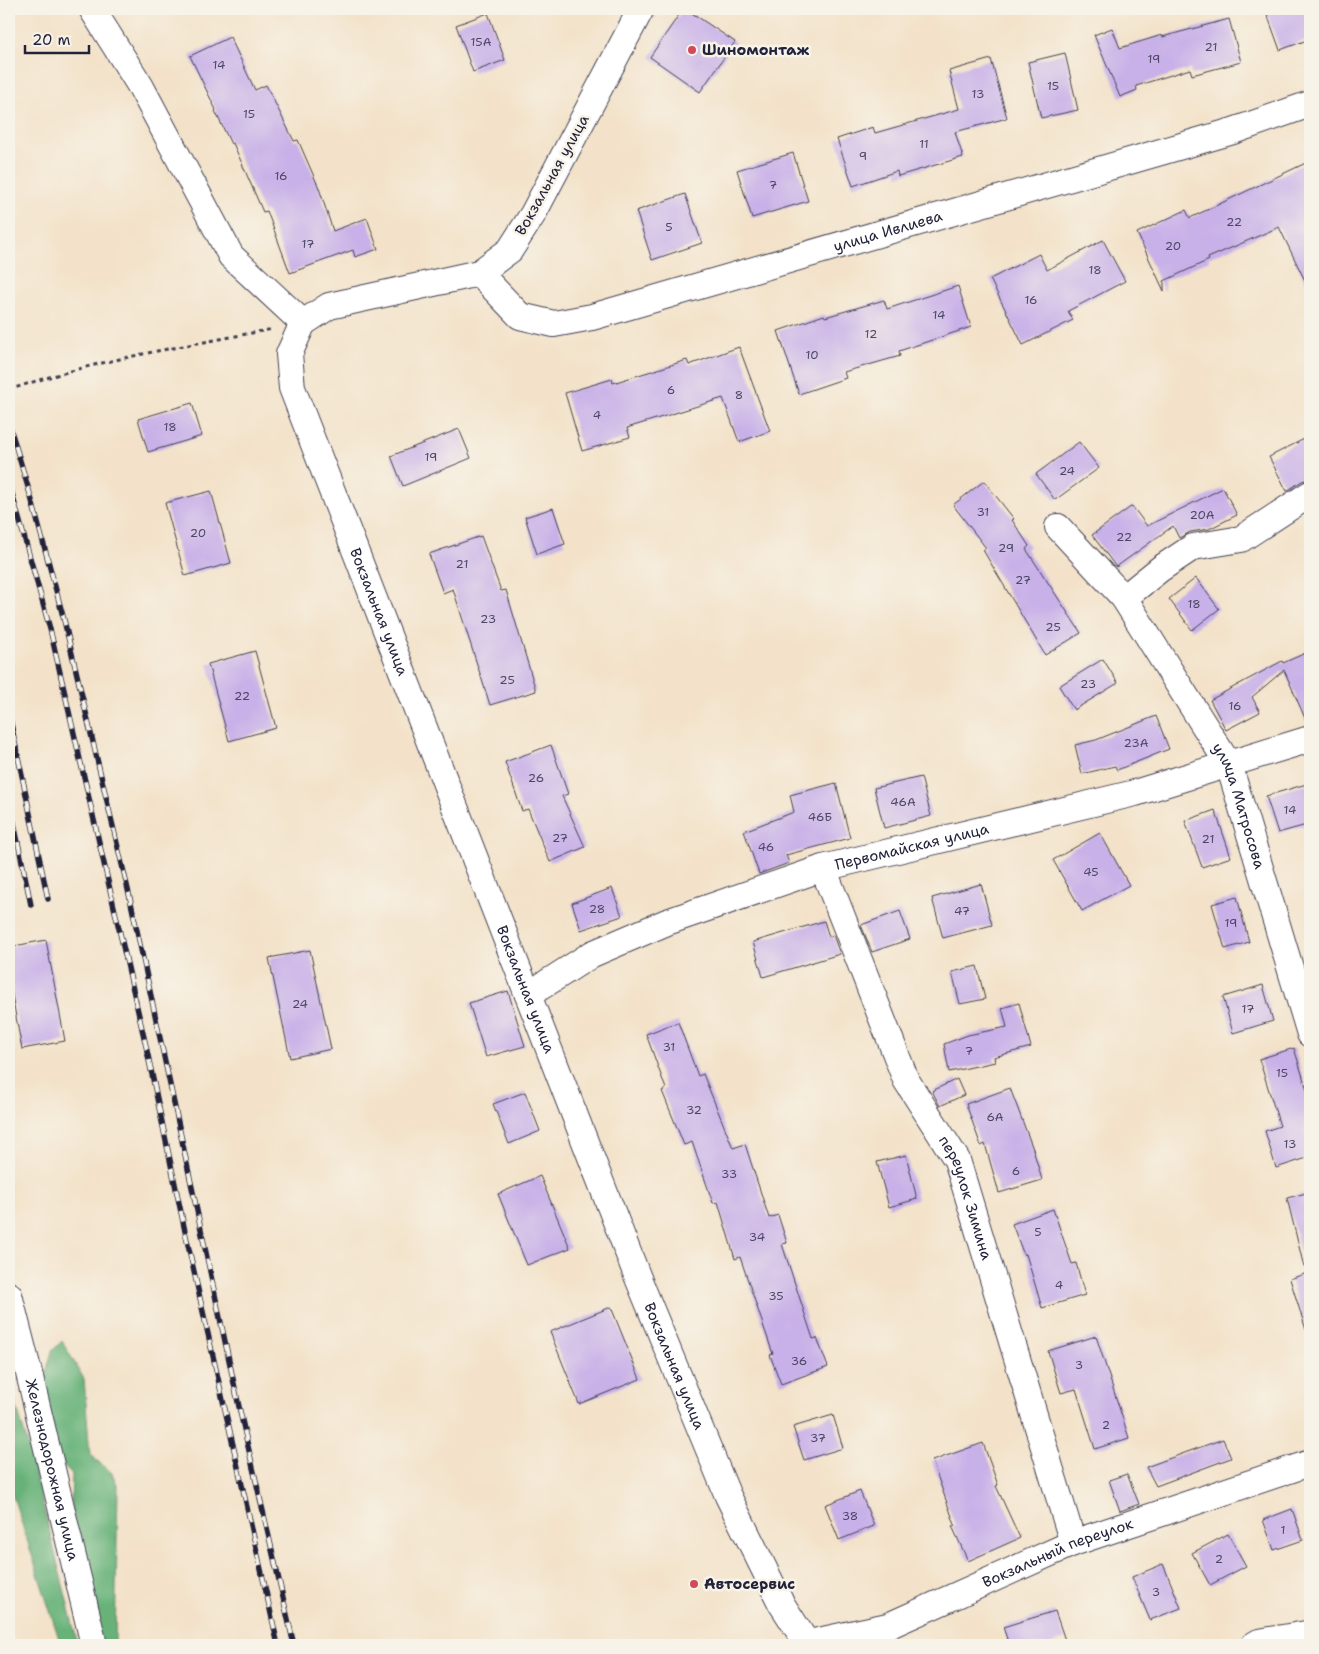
<svg xmlns="http://www.w3.org/2000/svg" width="1319" height="1654" font-family="'Shantell Sans',sans-serif">
  <style>
    .forest { fill: #68b279; stroke: #456a5a }
    .building { fill: #c8b0e8 }
    .lines { fill: none; stroke-linecap: round; stroke-linejoin: round }
    .minor-casing { stroke: #413f50; stroke-width: 28 }
    .path { stroke: #413f50; stroke-width: 3; stroke-dasharray: 4 4; stroke-linecap: butt }
    .minor { stroke: #fff; stroke-width: 26 }
    .rail-casing { stroke: #22223b; stroke-width: 5.5 }
    .rail { stroke: #f7f3e8; stroke-width: 4; stroke-dasharray: 11; stroke-linecap: butt }
    .poi-dot { fill: #d1495b; stroke: #f7f3e8; stroke-width: 2 }
    .labels { text-anchor: middle; dominant-baseline: central; stroke-width: 5; stroke-linejoin: round; paint-order: stroke }
    .number-label { font-size: 12px; fill: #4c4666 }
    .poi-label { font-size: 15px; font-weight: bold; fill: #22223b; stroke: #f7f3e8; text-anchor: start }
    .street-label { font-size: 15px; fill: #22223b; stroke: #f7f3e8 }
  </style>
  <rect width="100%" height="100%" fill="#f7f3e8"/>
  <filter id="ink" filterUnits="userSpaceOnUse"><feTurbulence type="fractalNoise" baseFrequency=".02" numOctaves="2"/><feDisplacementMap in="SourceGraphic" scale="10" xChannelSelector="R" yChannelSelector="G"/><feConvolveMatrix kernelMatrix="1 2 1 2 8 2 1 2 1" color-interpolation-filters="sRGB"/></filter>
  <filter id="wash" filterUnits="userSpaceOnUse"><feTurbulence type="fractalNoise" baseFrequency=".0096" numOctaves="4" result="noise"/><feDisplacementMap in="SourceGraphic" scale="20" xChannelSelector="R" yChannelSelector="G"/><feGaussianBlur stdDeviation="1.12" result="paint"/><feColorMatrix in="noise" values="0 0 0 0 0 0 0 0 0 0 0 0 0 0 0 0 0 1.4 0 .05"/><feComposite in="paint" operator="in"/></filter>
  <g filter="url(#wash)">
    <rect width="100%" height="100%" fill="#f3e2c9"/>
    <!-- forest -->
    <path class="forest" d="M62,1341L84,1379L90,1455L112,1473L118,1487L115,1645H98L71,1504L72,1475L52,1454L43,1384L52,1351Z
      M9,1381L29,1449L78,1645H61L9,1484Z"/>
    <g id="blocks">
      <!-- building -->
      <path class="building" d="M683,9H686L735,42L700,92L650,57Z
        M1283,9H1310V39L1280,50L1267,14Z
        M488,13L505,60L473,72L456,25Z
        M1229,19L1241,62L1192,75L1190,69L1136,86L1137,90L1120,97L1094,35L1112,28L1120,48L1162,35V37Z
        M230,37L255,90L266,85L294,141L298,140L319,188L333,231L367,218L378,249L355,257L353,250L290,273L267,211L263,212L233,143L231,144L215,111L216,110L190,56Z
        M1065,53L1078,110L1041,118L1028,62Z
        M991,59L1007,118L955,132L963,157L898,176L897,171L853,186L837,139L873,127L875,133L959,109L949,71Z
        M793,153L808,201L752,218L737,170Z
        M1310,161V291L1279,227L1208,258L1209,260L1164,281V291L1137,233L1186,210L1190,218Z
        M685,194L702,243L652,260L636,211Z
        M1103,240L1125,281L1068,311L1073,320L1023,345L990,279L1039,254L1047,270Z
        M958,286L971,327L899,351L900,356L844,372L846,378L799,394L778,331L824,315L825,317L884,300L887,309Z
        M739,347L770,431L739,442L723,398L627,428L630,437L582,451L565,393L612,379L613,383L687,360L689,365Z
        M192,403L202,436L148,452L138,419Z
        M459,429L471,458L403,486L391,456Z
        M1310,436V479L1302,481L1287,491L1269,457Z
        M1079,442L1099,468L1055,500L1036,474Z
        M984,481L1014,519L1012,520L1029,546L1026,549L1081,633L1045,655L983,550L986,548L953,505Z
        M1223,488L1237,515L1209,529L1190,532L1179,538L1173,526L1116,567L1092,535L1132,506L1147,526Z
        M211,491L231,563L185,576L165,503Z
        M553,508L565,544L537,554L525,517Z
        M481,536L501,591L506,590L536,691L490,705L453,589L443,593L429,554Z
        M1196,578L1219,609L1192,630L1169,599Z
        M255,651L276,728L229,741L208,664Z
        M1310,651V724L1308,725L1284,670L1252,697L1260,712L1226,730L1210,700L1282,661L1283,663Z
        M1103,659L1118,683L1074,710L1059,686Z
        M1156,716L1169,749L1117,770L1115,766L1082,774L1075,745L1096,740Z
        M551,745L568,794L562,796L585,847L550,862L528,809L522,811L505,762Z
        M921,777L931,816L884,828L874,788Z
        M836,783L850,838L786,855L789,863L759,874L744,831L794,812L790,795Z
        M1310,783V824L1278,833L1266,796Z
        M1215,810L1231,857L1202,867L1185,821Z
        M1100,833L1129,885L1082,911L1053,860Z
        M981,884L992,925L943,938L932,898Z
        M612,888L622,916L581,930L572,903Z
        M1237,897L1249,942L1225,949L1212,904Z
        M900,911L910,939L872,952L861,925Z
        M824,921L829,937L833,935L840,954L763,977L753,942Z
        M46,940L65,1041L22,1049L9,979V947Z
        M310,950L331,1049L290,1058L269,958Z
        M977,966L985,999L960,1004L952,972Z
        M1263,985L1273,1021L1233,1033L1223,997Z
        M508,991L525,1046L486,1057L469,1003Z
        M1019,1003L1031,1047L994,1057L995,1062L949,1072L944,1044L968,1035L1007,1027L1002,1008Z
        M678,1022L698,1076L703,1074L733,1148L745,1144L769,1218L778,1215L787,1243L782,1244L813,1339L817,1338L828,1367L781,1384L770,1355L773,1354L740,1257L735,1259L718,1202L713,1203L692,1142L684,1145L662,1091L666,1089L646,1034Z
        M1294,1048L1310,1100V1157L1276,1168L1265,1131L1280,1126L1259,1059Z
        M957,1079L964,1095L940,1106L932,1091Z
        M1010,1088L1033,1149L1042,1180L999,1193L985,1144L981,1146L966,1104Z
        M525,1092L540,1131L509,1144L493,1104Z
        M906,1155L917,1199L889,1207L877,1162Z
        M540,1176L570,1248L527,1265L498,1194Z
        M1310,1192V1266L1304,1267L1287,1198Z
        M1053,1209L1072,1264L1076,1263L1085,1295L1042,1308L1026,1254L1024,1255L1012,1224Z
        M1310,1272V1329L1306,1330L1290,1279Z
        M611,1307L640,1379L579,1404L550,1332Z
        M1096,1336L1129,1438L1095,1449L1076,1389L1061,1393L1048,1351Z
        M833,1415L843,1448L804,1460L793,1427Z
        M1223,1439L1231,1458L1156,1486L1146,1467Z
        M983,1443L998,1485L996,1486L1020,1538L968,1561L952,1526L955,1525L932,1461Z
        M1127,1474L1139,1504L1120,1511L1109,1480Z
        M860,1491L874,1526L839,1540L825,1505Z
        M1292,1509L1303,1540L1274,1550L1263,1520Z
        M1228,1534L1246,1566L1210,1585L1192,1553Z
        M1163,1564L1181,1608L1150,1620L1132,1577Z
        M1055,1611L1065,1640L1049,1645H1009L1003,1627Z"/>
    </g>
  </g>
  <g filter="url(#ink)">
    <use href="#blocks" fill-opacity="0" stroke="#413f50" stroke-width="1"/>
    <g class="lines">
      <!-- minor casing -->
      <g class="minor-casing">
        <g id="minor">
          <path d="M92,9L141,87L231,256L303,323"/>
          <path id="s1" d="M641,9L533,214L510,250L479,273L329,306L303,323L289,354L292,388L638,1278L728,1496L781,1603L808,1645"/>
          <path id="s2" d="M479,273L520,316L554,324L592,317L1233,131L1310,104"/>
          <path id="s3" d="M1058,527L1124,598L1229,765L1310,1034"/>
          <path d="M1124,598L1160,569L1193,547L1241,539L1310,494"/>
          <path id="s4" d="M823,868L906,1080L957,1160L1073,1543"/>
          <path id="s5" d="M528,995L592,954L667,922L823,868L1135,793L1310,739"/>
          <path id="s6" d="M9,1295L28,1369L94,1645"/>
          <path id="s7" d="M800,1645L888,1626L1073,1543L1310,1463"/>
          <path d="M1254,1645L1259,1642L1306,1634L1310,1636"/>
        </g>
      </g>
      <!-- path -->
      <path class="path" d="M9,390C94,360 185,346 273,329"/>
      <!-- minor -->
      <use href="#minor" class="minor"/>
      <!-- rail casing -->
      <g class="rail-casing">
        <path id="rail" d="M9,424L31,497L64,620L130,898L241,1416L294,1645
          M9,483L50,629L146,1046L186,1236L278,1645
          M9,714L48,899
          M9,799L31,905"/>
      </g>
      <!-- rail -->
      <use href="#rail" class="rail"/>
    </g>
  </g>
  <!-- markers -->
  <g class="poi-dot">
    <circle cx="692" cy="50" r="5"/>
    <circle cx="694" cy="1584" r="5"/>
  </g>
  <g class="labels">
    <!-- number labels -->
    <g class="number-label">
      <text x="481" y="42">15А</text>
      <text x="1211" y="47">21</text>
      <text x="1154" y="59">19</text>
      <text x="219" y="65">14</text>
      <text x="1053" y="86">15</text>
      <text x="978" y="94">13</text>
      <text x="249" y="114">15</text>
      <text x="924" y="144">11</text>
      <text x="863" y="156">9</text>
      <text x="281" y="176">16</text>
      <text x="773" y="185">7</text>
      <text x="1234" y="222">22</text>
      <text x="669" y="227">5</text>
      <text x="308" y="244">17</text>
      <text x="1173" y="246">20</text>
      <text x="1095" y="270">18</text>
      <text x="1031" y="300">16</text>
      <text x="939" y="315">14</text>
      <text x="871" y="334">12</text>
      <text x="812" y="355">10</text>
      <text x="671" y="390">6</text>
      <text x="739" y="395">8</text>
      <text x="597" y="415">4</text>
      <text x="170" y="427">18</text>
      <text x="431" y="457">19</text>
      <text x="1067" y="471">24</text>
      <text x="983" y="512">31</text>
      <text x="1202" y="515">20А</text>
      <text x="198" y="533">20</text>
      <text x="1124" y="537">22</text>
      <text x="1006" y="548">29</text>
      <text x="462" y="564">21</text>
      <text x="1023" y="580">27</text>
      <text x="1194" y="604">18</text>
      <text x="488" y="619">23</text>
      <text x="1053" y="627">25</text>
      <text x="507" y="680">25</text>
      <text x="1088" y="684">23</text>
      <text x="242" y="696">22</text>
      <text x="1235" y="706">16</text>
      <text x="1136" y="743">23А</text>
      <text x="536" y="778">26</text>
      <text x="903" y="802">46А</text>
      <text x="1290" y="810">14</text>
      <text x="820" y="817">46Б</text>
      <text x="560" y="838">27</text>
      <text x="1208" y="839">21</text>
      <text x="766" y="847">46</text>
      <text x="1091" y="872">45</text>
      <text x="597" y="909">28</text>
      <text x="962" y="911">47</text>
      <text x="1231" y="923">19</text>
      <text x="300" y="1004">24</text>
      <text x="1248" y="1009">17</text>
      <text x="669" y="1047">31</text>
      <text x="969" y="1051">7</text>
      <text x="1282" y="1073">15</text>
      <text x="694" y="1110">32</text>
      <text x="995" y="1117">6А</text>
      <text x="1290" y="1144">13</text>
      <text x="1016" y="1171">6</text>
      <text x="729" y="1174">33</text>
      <text x="1038" y="1232">5</text>
      <text x="757" y="1237">34</text>
      <text x="1059" y="1285">4</text>
      <text x="776" y="1296">35</text>
      <text x="799" y="1361">36</text>
      <text x="1079" y="1365">3</text>
      <text x="1106" y="1425">2</text>
      <text x="818" y="1438">37</text>
      <text x="850" y="1516">38</text>
      <text x="1283" y="1530">1</text>
      <text x="1219" y="1559">2</text>
      <text x="1156" y="1592">3</text>
    </g>
    <!-- poi labels -->
    <g class="poi-label">
      <text x="702" y="50">Шиномонтаж</text>
      <text x="704" y="1584">Автосервис</text>
    </g>
    <!-- street labels -->
    <g class="street-label">
      <text transform="translate(552 175) rotate(-61)">Вокзальная улица</text>
      <text stroke="none"><textPath href="#s2" startOffset="441">улица Ивлиева</textPath></text>
      <text stroke="none"><textPath href="#s1" startOffset="806">Вокзальная улица</textPath></text>
      <text stroke="none"><textPath href="#s3" startOffset="336">улица Матросова</textPath></text>
      <text stroke="none"><textPath href="#s5" startOffset="414">Первомайская улица</textPath></text>
      <text stroke="none"><textPath href="#s1" startOffset="1211">Вокзальная улица</textPath></text>
      <text stroke="none"><textPath href="#s4" startOffset="361">переулок Зимина</textPath></text>
      <text stroke="none"><textPath href="#s1" startOffset="1616">Вокзальная улица</textPath></text>
      <text stroke="none"><textPath href="#s6" startOffset="180">Железнодорожная улица</textPath></text>
      <text stroke="none"><textPath href="#s7" startOffset="275">Вокзальный переулок</textPath></text>
    </g>
  </g>
  <!-- margin -->
  <rect width="1319" height="1654" fill="none" stroke="#f7f3e8" stroke-width="30"/>
  <!-- scale -->
  <path d="M25 45v8h64v-8" fill="none" stroke="#22223b" stroke-width="2.5"/>
  <text x="32" y="45" font-size="15" fill="#22223b" stroke="#f7f3e8" stroke-width="4" paint-order="stroke">20 m</text>
</svg>
